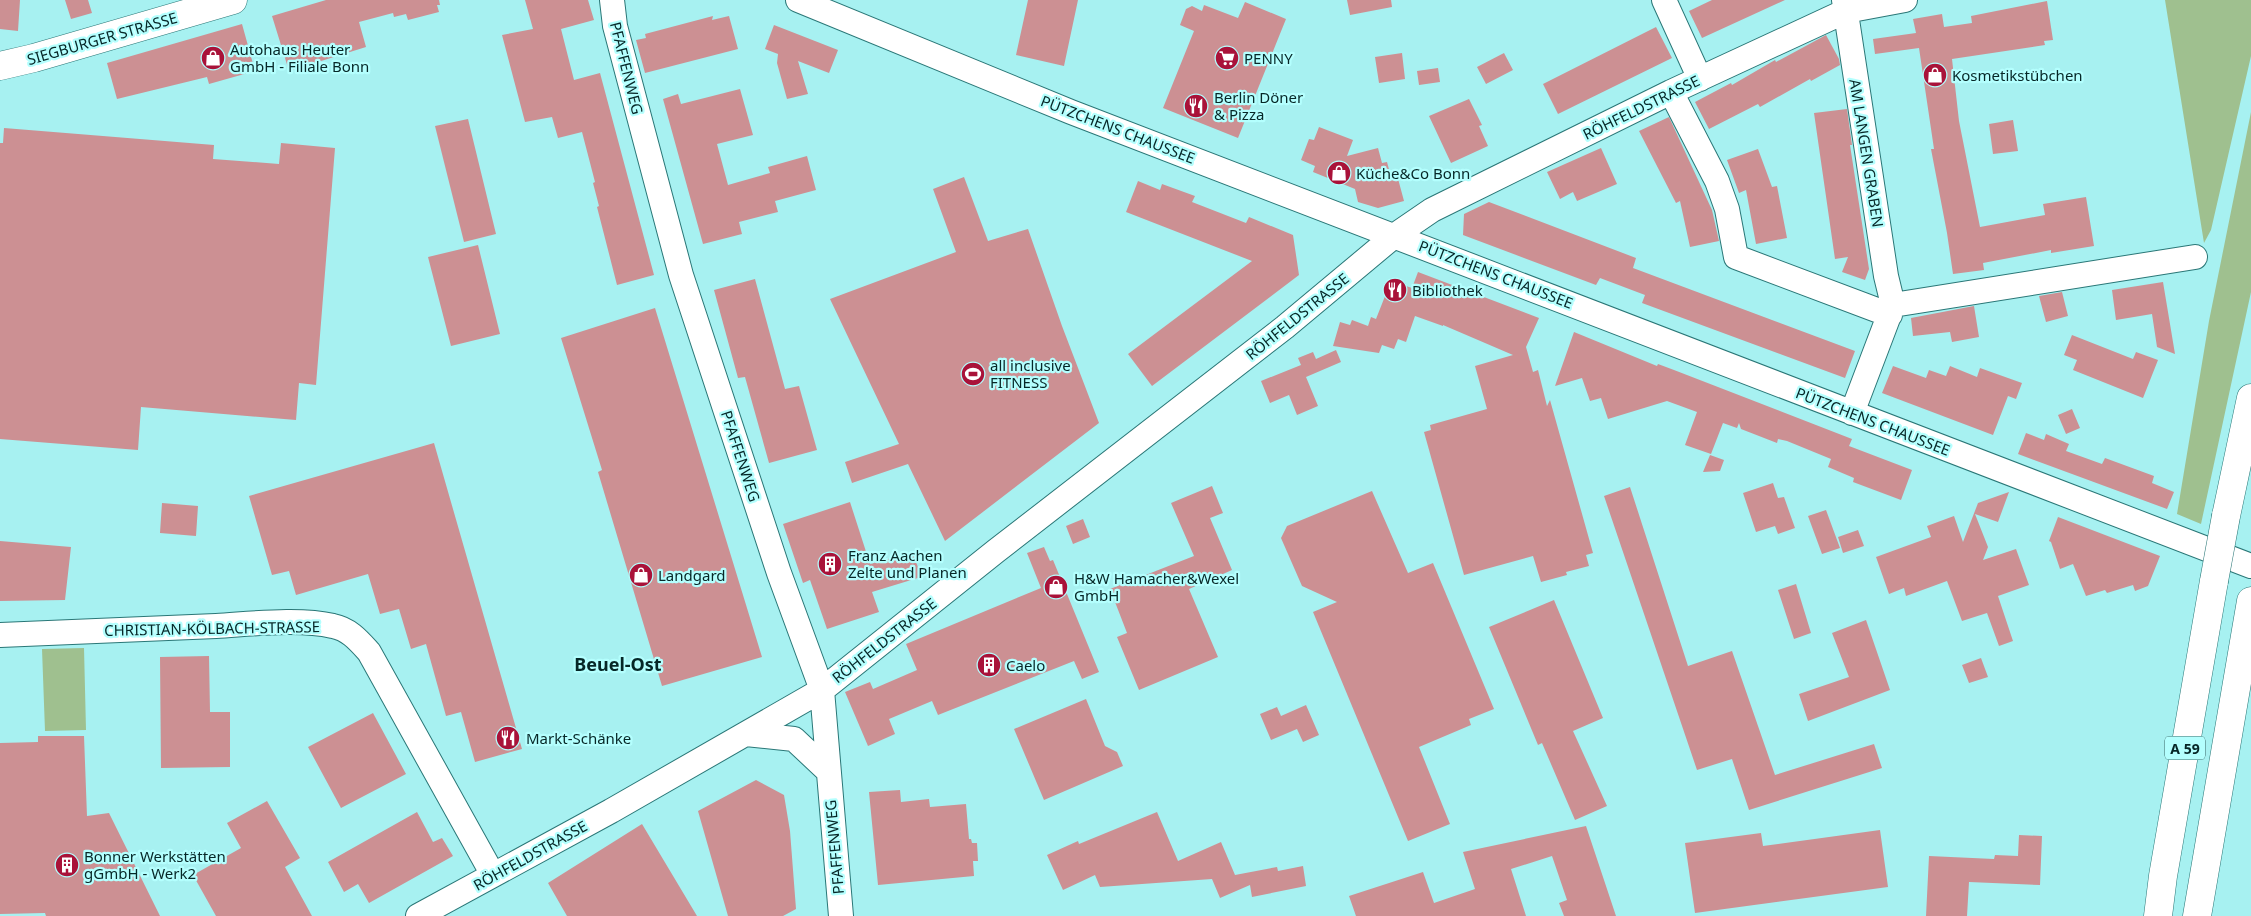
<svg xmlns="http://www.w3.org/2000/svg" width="2251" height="916" font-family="'Noto Sans',sans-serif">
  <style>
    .green { fill: #9fc08f }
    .building { fill: #cc9093 }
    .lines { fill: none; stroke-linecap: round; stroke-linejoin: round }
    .minor-casing { stroke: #2a7777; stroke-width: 26 }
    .major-casing { stroke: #2a7777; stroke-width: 29 }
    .highway-casing { stroke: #2a7777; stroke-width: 29 }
    .minor { stroke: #fff; stroke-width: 24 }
    .major { stroke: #fff; stroke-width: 28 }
    .highway { stroke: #fff; stroke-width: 28 }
    .highway-bridge-casing { stroke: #2a7777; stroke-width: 29; stroke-linecap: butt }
    .highway-bridge { stroke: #fff; stroke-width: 28 }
    .labels { text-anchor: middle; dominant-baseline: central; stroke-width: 4.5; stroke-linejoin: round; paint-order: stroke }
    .shield { fill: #b4fffe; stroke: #3a6868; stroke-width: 1 }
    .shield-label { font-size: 14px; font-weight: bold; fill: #062727 }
    .street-label { font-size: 15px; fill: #062727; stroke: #b4fffe }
    .poi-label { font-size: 15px; fill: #062727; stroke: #b4fffe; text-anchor: start }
    .quarter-label { font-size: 18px; font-weight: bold; fill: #062727; stroke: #b4fffe }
  </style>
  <rect width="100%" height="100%" fill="#a7f1f1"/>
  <!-- green -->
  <path class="green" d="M2165,0H2251V56L2211,230L2204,243Z
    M2251,112V292L2201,524L2177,514L2209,321Z
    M84,648L86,730L45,731L42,649Z"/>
  <!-- building -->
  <path class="building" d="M0,0H20L18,31L0,29Z
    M65,0H88L92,13L71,19Z
    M326,0H439L440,5H437L439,12L408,20L406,14L394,17L393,13L359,22L366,47L289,71L272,16Z
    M525,0H588L594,20L561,29L574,80L600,73L654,275L617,285L597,207L599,206L593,183L595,182L582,132L558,138L552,117L525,122L502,35L533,29Z
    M1028,0H1078L1064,66L1016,55Z
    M1347,0H1391L1392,7L1350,15Z
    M1712,0H1785L1702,38L1689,11Z
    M2047,1L2053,40L2044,41L2045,45L1952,59L1959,121L1980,227L2045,215L2043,204L2086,197L2094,246L2051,253V250L1983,263L1984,270L1953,274L1947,233L1931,149H1934L1919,48L1875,54L1873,39L1916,33L1913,19L1942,14L1944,27L1972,23L1971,16Z
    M1245,2L1286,19L1238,138L1163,108L1194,31L1180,25L1186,9L1192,6L1202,11L1204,5L1238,18Z
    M713,16L712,20L729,16L738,49L645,73L636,40L646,38L645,34Z
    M242,24L255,71L209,84L207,77L117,99L107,63Z
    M774,25L838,50L829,73L798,61L808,94L787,99L777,63L778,54L765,49Z
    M1656,27L1672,58L1558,114L1543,84Z
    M1826,35L1839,59L1840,65L1811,81L1810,79L1760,107L1758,104L1709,129L1695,102L1731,83L1732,85L1775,60L1776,62Z
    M1402,53L1405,79L1379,83L1375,57Z
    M1504,53L1513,70L1486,84L1477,67Z
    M1438,68L1440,82L1419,85L1417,71Z
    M740,89L753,135L717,144L728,185L770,173L768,167L807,156L816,190L775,201L778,212L739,222L742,234L703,244L663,99L678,94L681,104Z
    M1469,99L1482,125L1479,126L1488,146L1451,163L1429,116Z
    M1847,109L1852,145H1850L1869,269L1865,280L1842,272L1848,257L1835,259L1814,113Z
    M1669,117L1712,210L1719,241L1690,247L1680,201L1676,203L1639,131Z
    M468,119L496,234L464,242L435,126Z
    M2013,120L2018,151L1993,154L1989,124Z
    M1319,127L1353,140L1347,156L1378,148L1382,163L1387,162L1391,177L1397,175L1404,201L1378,208L1358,202L1355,189L1313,172L1315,166L1301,160L1309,139L1314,140Z
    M4,128L214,145L213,159L279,164L281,143L335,148L316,385L299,383L296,420L141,407L138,450L0,439V143H3Z
    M1601,148L1617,184L1577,201L1573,192L1560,199L1547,172Z
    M1758,149L1772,187L1777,186L1787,238L1756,244L1746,190L1739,193L1727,160Z
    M964,177L988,241L1028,229L1062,326L1099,423L945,541L908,464L852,483L845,462L899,444L830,299L956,252L933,189Z
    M1138,181L1160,190L1162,184L1195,196L1192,202L1246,223L1249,217L1293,235L1299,275L1152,386L1128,354L1252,261L1126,212Z
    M1489,202L1636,258L1633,268L1855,351L1845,378L1642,303L1645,295L1600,278L1596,285L1463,235L1464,214Z
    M478,245L500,334L451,346L428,257Z
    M1418,272L1539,318L1526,347L1533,372L1538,370L1547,406L1550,400L1593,553L1586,555L1589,566L1566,572L1567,575L1541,582L1533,556L1464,575L1424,432L1431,430L1430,425L1487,409L1475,366L1513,355L1443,325V326L1415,316L1406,342L1398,339L1394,349L1382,345L1379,353L1333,346L1340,322L1350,325L1352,320L1368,326L1371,317L1376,319L1391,281L1412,288Z
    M755,279L785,389L799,386L817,450L769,463L745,377L738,378L714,290Z
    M2163,282L2175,354L2157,347L2152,314L2116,320L2112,290Z
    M2062,292L2068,316L2046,322L2039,296Z
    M1974,306L1979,337L1952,342L1950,332L1913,336L1911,318Z
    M655,308L762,657L662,686L598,472L602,470L561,338Z
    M1574,332L1657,366L1658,364L1674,370L1852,439L1849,446L1912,470L1901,500L1853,482L1854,478L1828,467L1831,459L1787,441L1778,439L1777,443L1741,429L1739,423L1737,428L1723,423L1711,454L1685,445L1697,412L1667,401L1608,419L1601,398L1590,401L1582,378L1555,386Z
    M2072,335L2133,359L2136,352L2158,360L2143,398L2073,370L2077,360L2064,355Z
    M1336,350L1341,362L1306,377L1318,406L1297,415L1289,395L1270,403L1261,381L1301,365L1298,358L1313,352L1316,359Z
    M1893,366L1926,378L1929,370L1946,376L1950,366L1977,377L1980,368L2022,383L2016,399L2008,396L1993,435L1882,393Z
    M2072,409L2080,428L2066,434L2058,415Z
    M2026,433L2044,440L2046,434L2069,444L2066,451L2102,464L2105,458L2154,476L2152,483L2174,492L2167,509L2018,454Z
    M434,443L522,749L475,762L461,712L446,716L426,644L411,649L399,609L380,614L368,574L296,595L289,571L272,575L249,496Z
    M1710,455L1724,460L1720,471L1703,472Z
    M1773,483L1778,498L1784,497L1795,528L1778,534L1775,526L1756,532L1743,493Z
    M1212,486L1223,513L1210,518L1232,570L1189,589L1218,657L1139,690L1117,637L1127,633L1110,589L1194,556L1171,503Z
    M1630,487L1688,666L1732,651L1775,775L1874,744L1882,768L1749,810L1732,759L1697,770L1604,496Z
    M1372,491L1408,573L1433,563L1494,709L1469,719L1471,725L1419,747L1450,824L1408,841L1313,612L1337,602L1302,586L1281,538L1287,526Z
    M2009,492L1998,522L1975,514L1988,547L1983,560L2016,549L2029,585L1998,596L2013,641L1999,646L1987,613L1962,621L1947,581L1906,596L1904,588L1889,594L1876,557L1931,537L1927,526L1954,516L1963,542L1978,503Z
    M850,502L870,564L913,552L921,577L872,592L879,612L827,629L810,580L803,583L783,524Z
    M162,503L198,506L196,536L160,533Z
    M1826,510L1840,548L1822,554L1808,516Z
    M2058,517L2160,556L2148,586L2135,591L2133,585L2107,593L2105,590L2086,596L2073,564L2060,569L2051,542L2049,541Z
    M1083,519L1090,537L1073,544L1066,526Z
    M1858,530L1864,546L1843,553L1838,537Z
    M0,541L71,547L65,600L0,601Z
    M1044,547L1050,561L1053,560L1099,672L1082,679L1074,661L938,715L932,701L889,719L895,734L868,746L845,692L870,682L873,689L917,670L906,644L1041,588L1027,553Z
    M1796,584L1811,633L1794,639L1778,590Z
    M1554,600L1603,718L1573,731L1607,806L1575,820L1542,743L1538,745L1489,627Z
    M1866,620L1890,690L1808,721L1799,694L1849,677L1832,633Z
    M209,656L210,712H230V767L161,768L160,657Z
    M1981,658L1988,677L1969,683L1962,665Z
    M1086,699L1105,746L1117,752L1123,766L1044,800L1014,729Z
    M1306,705L1319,735L1303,742L1297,729L1271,740L1260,714L1277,707L1281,716Z
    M373,713L406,774L341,808L308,747Z
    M38,736H84L87,816L109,813L160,916H46L45,913L0,914V743L38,742Z
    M756,780L784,795L790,831L796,909L783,916H728L698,811Z
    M900,790L901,802L929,799L930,807L966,804L969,839H971L972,843H977L978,861H973L974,876L878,885L869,792Z
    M267,801L300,858L285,867L312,916H216L193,875L241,848L227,823Z
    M417,812L433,842L442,838L453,856L369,903L358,884L344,892L328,862Z
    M1157,812L1178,861L1221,842L1235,875L1277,867L1278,871L1303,866L1306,886L1252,897L1250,885L1220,898L1212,879L1100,887L1095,875L1063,890L1047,855L1078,841L1079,844Z
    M642,824L697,916H567L548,883Z
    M1586,826L1616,916H1564L1559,903L1567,900L1552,856L1511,869L1526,916H1356L1349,896L1423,872L1434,903L1475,889L1463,852Z
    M1880,830L1888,887L1695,913L1685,843L1761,833L1763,846Z
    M2019,835L2042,836L2040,885L1969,882L1967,916H1926L1929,856L1994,859L1995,855L2018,856Z"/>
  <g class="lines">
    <!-- minor casing -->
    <g class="minor-casing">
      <path id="minor" d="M612,0L615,26L681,275L779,573L822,690L841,916
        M798,0L1071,112L2251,566
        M1664,0L1700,79
        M1844,0L1886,276L1893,305L1852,413
        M1671,92L1717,181L1727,209L1736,257L1890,315
        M1893,305L2195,257
        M0,635C72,632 144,629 216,626C251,624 299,618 333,626C349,629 359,641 369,652L493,875
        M746,734L794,739L827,770
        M418,916L611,811L822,690L996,551L1285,327L1394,236L1432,210L1671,92L1846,11L1905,0"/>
    </g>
    <!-- major casing -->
    <g class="major-casing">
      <path id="major" d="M0,66L34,58L233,0"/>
    </g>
    <!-- highway casing -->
    <g class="highway-casing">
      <path id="highway" d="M2226,516L2251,398
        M2158,916L2163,876L2214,581
        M2197,916L2251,601"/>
    </g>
    <!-- minor -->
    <use href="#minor" class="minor"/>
    <!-- major -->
    <use href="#major" class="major"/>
    <!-- highway -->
    <use href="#highway" class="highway"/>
    <!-- highway-bridge casing -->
    <g class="highway-bridge-casing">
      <path id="highway-bridge" d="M2214,581L2226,516"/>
    </g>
    <!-- highway-bridge -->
    <use href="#highway-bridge" class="highway-bridge"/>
  </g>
  <!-- icons -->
  <defs>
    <g id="shop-disc" transform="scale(1.25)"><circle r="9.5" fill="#a91239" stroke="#b4fffe"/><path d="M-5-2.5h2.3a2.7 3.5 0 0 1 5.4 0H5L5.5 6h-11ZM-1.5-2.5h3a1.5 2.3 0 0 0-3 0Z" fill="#fff"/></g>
    <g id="supermarket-disc" transform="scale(1.25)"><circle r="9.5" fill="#a91239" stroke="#b4fffe"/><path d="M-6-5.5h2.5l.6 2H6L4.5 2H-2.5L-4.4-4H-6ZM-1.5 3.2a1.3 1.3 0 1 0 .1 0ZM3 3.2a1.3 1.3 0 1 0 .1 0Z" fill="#fff"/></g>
    <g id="restaurant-disc" transform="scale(1.25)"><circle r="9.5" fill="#a91239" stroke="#b4fffe"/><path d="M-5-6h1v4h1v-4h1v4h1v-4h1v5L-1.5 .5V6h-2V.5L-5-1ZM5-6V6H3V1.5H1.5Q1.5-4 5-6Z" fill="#fff"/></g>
    <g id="stadium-disc" transform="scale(1.25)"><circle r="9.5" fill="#a91239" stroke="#b4fffe"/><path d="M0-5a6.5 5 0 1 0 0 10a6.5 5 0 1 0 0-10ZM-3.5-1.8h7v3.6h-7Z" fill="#fff"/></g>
    <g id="building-disc" transform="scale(1.25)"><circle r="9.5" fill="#a91239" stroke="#b4fffe"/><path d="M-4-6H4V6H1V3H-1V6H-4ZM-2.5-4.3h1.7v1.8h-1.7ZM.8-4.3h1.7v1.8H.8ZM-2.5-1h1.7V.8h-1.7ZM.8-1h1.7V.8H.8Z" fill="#fff"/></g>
  </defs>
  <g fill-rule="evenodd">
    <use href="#shop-disc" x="213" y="58"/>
    <use href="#supermarket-disc" x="1227" y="58"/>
    <use href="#shop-disc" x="1935" y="75"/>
    <use href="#restaurant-disc" x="1196" y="106"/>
    <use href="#shop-disc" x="1339" y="173"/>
    <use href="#restaurant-disc" x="1395" y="290"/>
    <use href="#stadium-disc" x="973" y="374"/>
    <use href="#building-disc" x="830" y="564"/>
    <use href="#shop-disc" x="641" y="575"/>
    <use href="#shop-disc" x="1056" y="587"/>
    <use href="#building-disc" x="989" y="665"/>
    <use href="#restaurant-disc" x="508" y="738"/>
    <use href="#building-disc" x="67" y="865"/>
  </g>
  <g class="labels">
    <!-- shield labels -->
    <rect class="shield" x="2165" y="736.5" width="40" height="23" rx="4"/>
    <g class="shield-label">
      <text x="2185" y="748">A 59</text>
    </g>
    <!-- street labels -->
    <g class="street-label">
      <text transform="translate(102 38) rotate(-16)">SIEGBURGER STRASSE</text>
      <text transform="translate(627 68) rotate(76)">PFAFFENWEG</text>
      <text transform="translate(1641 107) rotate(-26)">RÖHFELDSTRASSE</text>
      <text transform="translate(1118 129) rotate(21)">PÜTZCHENS CHAUSSEE</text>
      <text transform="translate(1867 153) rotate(81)">AM LANGEN GRABEN</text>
      <text transform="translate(1496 274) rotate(21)">PÜTZCHENS CHAUSSEE</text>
      <text transform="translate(1297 316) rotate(-39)">RÖHFELDSTRASSE</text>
      <text transform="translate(1873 421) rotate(21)">PÜTZCHENS CHAUSSEE</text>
      <text transform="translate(741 456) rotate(72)">PFAFFENWEG</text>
      <text transform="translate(212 628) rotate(-1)">CHRISTIAN-KÖLBACH-STRASSE</text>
      <text transform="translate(884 640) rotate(-38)">RÖHFELDSTRASSE</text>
      <text transform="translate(834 847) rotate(-95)">PFAFFENWEG</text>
      <text transform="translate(530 855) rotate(-29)">RÖHFELDSTRASSE</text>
    </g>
    <!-- poi labels -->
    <g class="poi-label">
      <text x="230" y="49">Autohaus Heuter<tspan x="230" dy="17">GmbH - Filiale Bonn</tspan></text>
      <text x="1244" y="58">PENNY</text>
      <text x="1952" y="75">Kosmetikstübchen</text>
      <text x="1214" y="97">Berlin Döner<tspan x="1214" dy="17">&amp; Pizza</tspan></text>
      <text x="1356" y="173">Küche&amp;Co Bonn</text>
      <text x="1412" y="290">Bibliothek</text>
      <text x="990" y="365">all inclusive<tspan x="990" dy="17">FITNESS</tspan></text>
      <text x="848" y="555">Franz Aachen<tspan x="848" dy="17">Zelte und Planen</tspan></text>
      <text x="658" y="575">Landgard</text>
      <text x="1074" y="578">H&amp;W Hamacher&amp;Wexel<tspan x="1074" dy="17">GmbH</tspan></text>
      <text x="1006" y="665">Caelo</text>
      <text x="526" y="738">Markt-Schänke</text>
      <text x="84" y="856">Bonner Werkstätten<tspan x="84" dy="17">gGmbH - Werk2</tspan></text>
    </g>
    <!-- quarter labels -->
    <g class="quarter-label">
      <text x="618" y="664">Beuel-Ost</text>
    </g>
  </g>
</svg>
